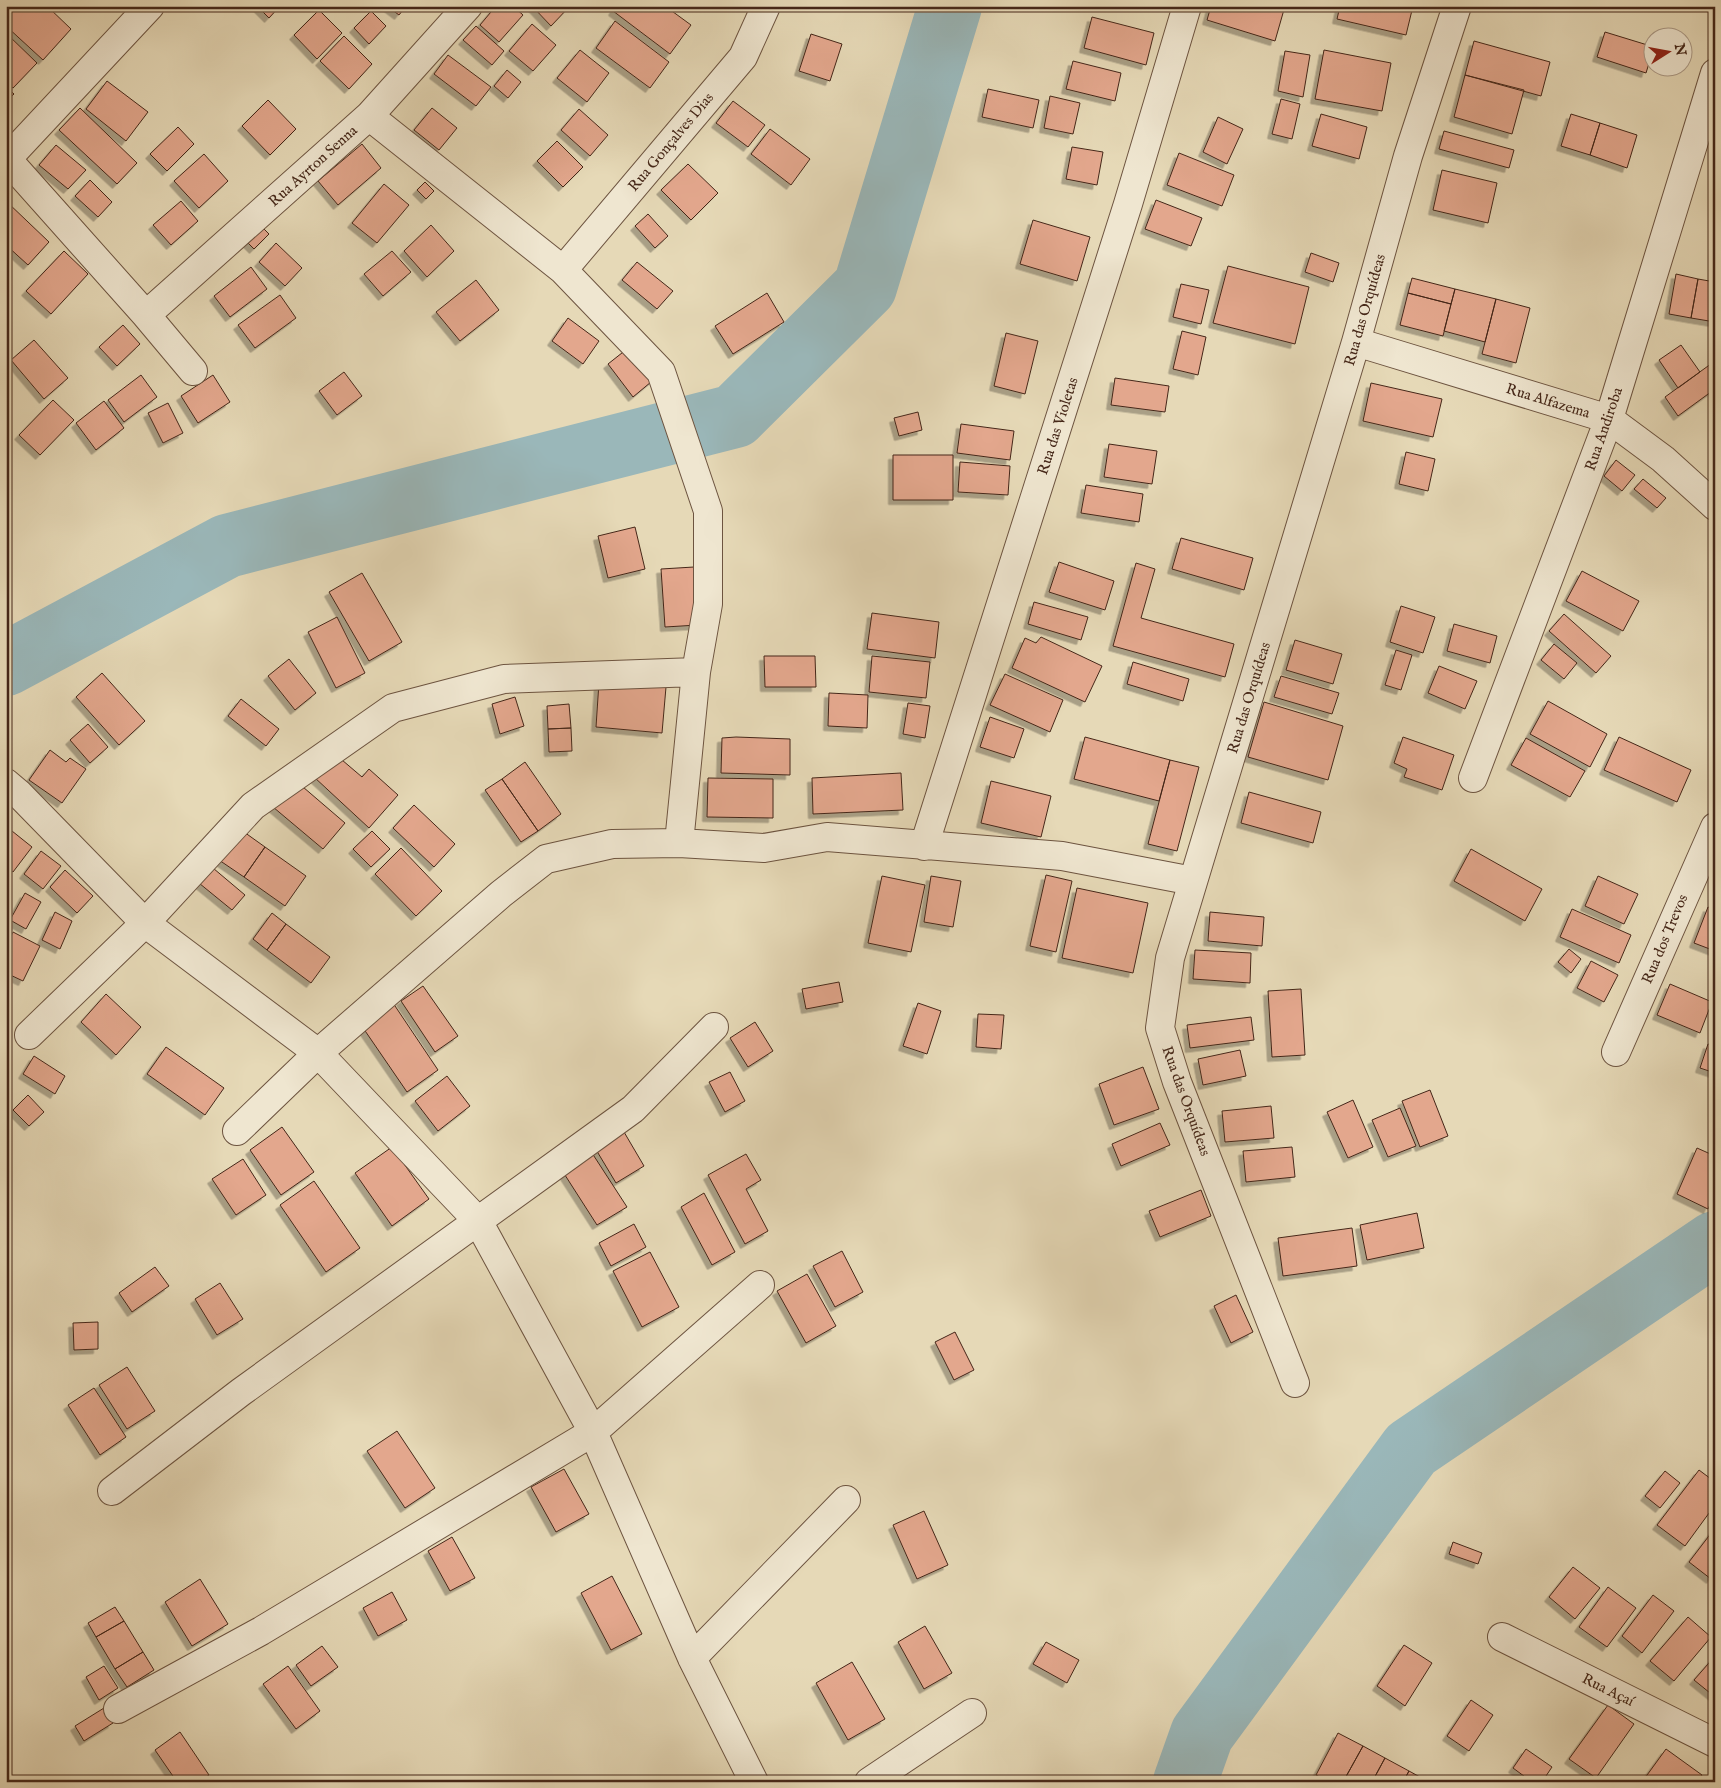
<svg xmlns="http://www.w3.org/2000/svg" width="1721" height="1788" font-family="'IM FELL English',serif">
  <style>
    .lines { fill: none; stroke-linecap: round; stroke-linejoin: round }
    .river { stroke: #9ab7b9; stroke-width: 64 }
    .building { fill: #e3a78d; stroke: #452719; filter: url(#shadow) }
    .minor-casing { stroke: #6d5440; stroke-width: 30 }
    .minor { stroke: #efe6d0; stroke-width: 28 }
    .labels { text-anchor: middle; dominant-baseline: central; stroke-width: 4; stroke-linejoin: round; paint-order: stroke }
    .street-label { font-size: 15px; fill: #452719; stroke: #efe6d0 }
  </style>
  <defs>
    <filter id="shadow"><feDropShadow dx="-4.5" dy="4.5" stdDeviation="0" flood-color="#0004"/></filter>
  </defs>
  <rect width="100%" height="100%" fill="#e6d9b7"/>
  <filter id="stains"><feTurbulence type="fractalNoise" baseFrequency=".004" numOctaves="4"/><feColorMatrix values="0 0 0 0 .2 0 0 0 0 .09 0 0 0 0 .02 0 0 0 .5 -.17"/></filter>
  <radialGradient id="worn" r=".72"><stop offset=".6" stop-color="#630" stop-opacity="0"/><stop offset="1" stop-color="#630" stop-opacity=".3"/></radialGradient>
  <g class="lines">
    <!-- river -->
    <path class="river" d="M6,664L227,546L735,416L865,287L950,6
      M1185,1782L1202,1734L1411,1449L1715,1243"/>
  </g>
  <!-- building -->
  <path class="building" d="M11,6H47L71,29L43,60L6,26V11Z
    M257,6H280L269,18Z
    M387,6H406L399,15Z
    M496,6H513L523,15L499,42L480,25Z
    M532,6H570L551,26Z
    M616,6H665L691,25L670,54L613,11Z
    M1211,6H1285L1275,41L1207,20Z
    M1340,6H1413L1406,35L1337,19Z
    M319,10L342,33L317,59L294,35Z
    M371,11L386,26L369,44L354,28Z
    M1092,17L1154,33L1146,65L1084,48Z
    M615,21L669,62L650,88L596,48Z
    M532,24L556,45L533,71L509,51Z
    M476,26L504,51L492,65L463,40Z
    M1605,32L1654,47L1646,73L1597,57Z
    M6,33L37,63L13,88L6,81Z
    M811,34L842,44L830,81L799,71Z
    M344,36L372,64L349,89L320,61Z
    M1474,41L1550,62L1541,96L1465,75Z
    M580,50L609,73L587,102L557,78Z
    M1324,50L1391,63L1382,111L1315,99Z
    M1285,51L1310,55L1303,97L1278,91Z
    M448,55L491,87L476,106L434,74Z
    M1073,61L1121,73L1115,101L1066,89Z
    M507,70L521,82L508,98L494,86Z
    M1465,75L1524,90L1512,134L1454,117Z
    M107,81L148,112L126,141L86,109Z
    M6,86L14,94L6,102Z
    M988,89L1039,100L1033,128L982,117Z
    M1050,96L1080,103L1073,134L1044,128Z
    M1281,99L1300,104L1292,139L1272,134Z
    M268,100L296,129L270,155L242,126Z
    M733,101L765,125L748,147L716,123Z
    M80,108L137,163L117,184L59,130Z
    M432,108L457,128L439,150L414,130Z
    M579,109L608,135L590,156L561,130Z
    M1321,114L1367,127L1359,159L1312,146Z
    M1571,114L1600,123L1590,155L1561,146Z
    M1218,117L1243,129L1227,164L1203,152Z
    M1600,123L1637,135L1627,168L1590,155Z
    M178,127L194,144L167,171L150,154Z
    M770,129L810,159L791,185L751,154Z
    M1444,131L1514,150L1509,168L1439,149Z
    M557,141L583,167L563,187L537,161Z
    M362,144L381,168L338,205L318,181Z
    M56,145L86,170L68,189L39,165Z
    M1072,147L1103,152L1097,185L1066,179Z
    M1179,153L1234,175L1222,206L1167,185Z
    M204,154L228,181L199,208L174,181Z
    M688,164L718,193L691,220L661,190Z
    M1442,170L1497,183L1488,223L1433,210Z
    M90,180L112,202L98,217L75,196Z
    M425,182L434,191L426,199L417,190Z
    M384,184L409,205L377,243L352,223Z
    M1156,200L1202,218L1191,246L1145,229Z
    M6,201L49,242L28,265L6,245Z
    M181,201L198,221L171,245L153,225Z
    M648,214L668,236L655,248L635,226Z
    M1033,220L1090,237L1077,281L1020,264Z
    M256,221L269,234L254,249L241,236Z
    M431,225L454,251L427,277L404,251Z
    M276,243L302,268L285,286L259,262Z
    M64,251L88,274L51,314L26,291Z
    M392,251L411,272L383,296L364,274Z
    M1311,253L1339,263L1333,282L1305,272Z
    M637,262L673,291L657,309L622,280Z
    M1228,266L1309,287L1295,344L1213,323Z
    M251,267L267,289L230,317L214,296Z
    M1676,274L1698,279L1691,318L1669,314Z
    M1412,278L1455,289L1451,304L1408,293Z
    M1698,279L1715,282V322L1691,318Z
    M476,280L499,310L460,341L436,312Z
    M1181,284L1209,290L1201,324L1173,317Z
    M1455,289L1496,299L1485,342L1444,331Z
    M767,293L784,322L733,354L715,326Z
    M1408,293L1451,304L1443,336L1400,325Z
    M280,295L296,318L255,348L238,325Z
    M1496,299L1530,308L1516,363L1482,354Z
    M568,318L599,341L583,364L552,341Z
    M123,325L140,344L117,366L99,347Z
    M1182,331L1206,337L1198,375L1173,369Z
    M1006,333L1038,341L1025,394L994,386Z
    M34,340L68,378L44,399L11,360Z
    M632,345L657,377L633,397L608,364Z
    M1681,345L1700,372L1678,388L1659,360Z
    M1715,361V389L1678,416L1665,397Z
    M344,372L362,396L337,415L319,391Z
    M141,375L157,397L124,422L108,400Z
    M213,375L230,402L198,423L181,396Z
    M1115,378L1169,386L1165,412L1111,405Z
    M1371,383L1442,399L1433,437L1363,421Z
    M53,400L74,420L40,455L19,435Z
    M104,401L124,428L96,450L76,423Z
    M168,403L183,433L163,443L148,413Z
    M918,412L922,430L899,436L894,418Z
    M961,424L1014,431L1010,460L957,453Z
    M1109,444L1157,451L1152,484L1104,477Z
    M1406,452L1435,459L1428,491L1399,484Z
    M893,455H953V500H893Z
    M1616,460L1635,475L1622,491L1604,476Z
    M960,462L1010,466L1008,495L958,492Z
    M1643,479L1666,498L1657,508L1634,489Z
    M1086,485L1143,494L1139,522L1081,513Z
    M635,527L645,569L608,578L598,536Z
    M1181,538L1253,558L1244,590L1172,569Z
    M1059,562L1114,581L1105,610L1049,592Z
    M1136,563L1155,569L1141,618L1234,644L1225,677L1113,646Z
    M694,567L698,625L665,627L661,569Z
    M1582,571L1639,601L1623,631L1566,601Z
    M362,573L402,642L369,661L329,592Z
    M1034,602L1088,617L1081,640L1028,624Z
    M1401,606L1435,617L1423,653L1390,642Z
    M872,613L939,622L935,658L867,649Z
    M1564,614L1611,656L1596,673L1549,631Z
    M337,617L365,673L336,688L308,632Z
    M1454,624L1497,636L1490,663L1447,651Z
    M1041,637L1102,666L1085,702L1012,668L1025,638L1036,643Z
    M1295,640L1342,654L1333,684L1286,670Z
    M1554,644L1577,663L1564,679L1541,660Z
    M1396,650L1412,655L1401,690L1385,685Z
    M764,656H815L816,687H765Z
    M872,656L930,662L926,698L869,692Z
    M289,659L316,693L295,710L268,676Z
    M1133,662L1189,679L1183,701L1127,684Z
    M1439,666L1477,681L1465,709L1428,693Z
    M102,673L145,721L119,745L76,697Z
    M1005,674L1063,700L1050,732L990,705Z
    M1281,676L1339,693L1332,714L1274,697Z
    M599,682L666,687L662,733L596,727Z
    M829,693L868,695L867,728L828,726Z
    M515,697L524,726L500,734L492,704Z
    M241,699L279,729L266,746L228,716Z
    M1548,701L1607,734L1590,767L1530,734Z
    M1264,702L1343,726L1328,780L1248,757Z
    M908,703L930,706L925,738L903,734Z
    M569,704L571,728L548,729L547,706Z
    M990,717L1024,729L1014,758L980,747Z
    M88,724L108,747L90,763L70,740Z
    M571,728L572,751L549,752L548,729Z
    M736,737L790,739V775L721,773L722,738Z
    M1085,737L1170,760L1159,801L1074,779Z
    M1403,737L1454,755L1442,790L1404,777L1407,769L1394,763Z
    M1619,737L1691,770L1677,802L1604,770Z
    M1526,738L1585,771L1570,797L1511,765Z
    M50,750L66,762L70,758L86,769L62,803L29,780Z
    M335,754L362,777L369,769L398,795L369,828L314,777Z
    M1170,760L1199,767L1177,851L1148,844Z
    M525,762L561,814L538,831L502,779Z
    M901,773L903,810L813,814L812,778Z
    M708,778L773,779V818L707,817Z
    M502,779L538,831L521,842L485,790Z
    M296,781L345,823L323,849L273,807Z
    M991,781L1051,796L1041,837L981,823Z
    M1249,792L1321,812L1313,843L1241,823Z
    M414,805L455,844L434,867L393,828Z
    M7,827L32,847L13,872L6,867Z
    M237,827L265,847L244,877L216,858Z
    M372,831L390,849L371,867L353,849Z
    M265,847L306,876L285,906L244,877Z
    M401,848L442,891L416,916L375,874Z
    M1471,849L1542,889L1525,921L1454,881Z
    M41,851L61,866L43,889L24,874Z
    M207,863L245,895L232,910L194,879Z
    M65,870L93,896L77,913L50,887Z
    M1046,875L1072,881L1056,952L1030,946Z
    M882,876L925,885L911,952L868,943Z
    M931,876L961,881L953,927L924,922Z
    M1598,876L1638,894L1624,924L1585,906Z
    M1077,888L1148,903L1133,973L1062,958Z
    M25,893L41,902L26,929L10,920Z
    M1708,907L1715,910V951L1694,943Z
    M1572,909L1631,935L1619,963L1560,937Z
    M55,912L72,921L60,949L42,940Z
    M1210,912L1264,917L1262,946L1208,941Z
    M272,913L286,924L267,950L253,939Z
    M286,924L330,957L311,983L267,950Z
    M13,932L40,946L23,981L6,973V946Z
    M1569,949L1581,959L1571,973L1558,962Z
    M1195,950L1251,953L1250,983L1193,979Z
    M1591,961L1618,975L1604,1002L1577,988Z
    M839,982L843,1002L806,1009L802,989Z
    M1670,984L1712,1002L1700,1033L1657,1015Z
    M423,986L458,1036L435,1052L401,1001Z
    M1301,989L1305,1055L1272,1057L1268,991Z
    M106,994L141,1027L116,1055L81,1022Z
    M391,1000L438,1070L407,1092L359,1022Z
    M918,1003L941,1011L927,1054L903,1046Z
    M978,1014L1004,1015L1001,1049L976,1047Z
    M1251,1017L1254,1040L1190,1048L1187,1025Z
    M755,1022L773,1051L748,1067L730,1038Z
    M1708,1044L1715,1046V1073L1700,1068Z
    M166,1047L224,1088L205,1115L147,1074Z
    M1240,1050L1246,1076L1203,1085L1198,1059Z
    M34,1056L65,1076L55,1094L23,1074Z
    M1143,1067L1159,1109L1114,1125L1099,1084Z
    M730,1072L745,1101L725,1112L709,1082Z
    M447,1076L470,1106L438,1131L415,1101Z
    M1430,1090L1448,1136L1420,1147L1402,1101Z
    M28,1095L44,1112L29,1126L13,1110Z
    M1353,1100L1373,1147L1348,1158L1327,1112Z
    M1271,1106L1274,1138L1225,1142L1222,1111Z
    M1400,1108L1416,1146L1388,1157L1372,1120Z
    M1160,1123L1170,1145L1121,1166L1112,1144Z
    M282,1127L314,1172L281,1195L250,1150Z
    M624,1132L644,1166L616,1183L595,1148Z
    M392,1147L429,1199L392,1226L355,1173Z
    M1292,1147L1295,1177L1246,1182L1243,1151Z
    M1697,1148L1715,1156V1194L1708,1209L1677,1194Z
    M592,1153L627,1207L597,1225L563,1172Z
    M746,1154L761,1180L746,1189L768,1231L745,1244L708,1175Z
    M243,1159L266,1195L236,1215L212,1179Z
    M314,1181L360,1248L326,1272L280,1205Z
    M1201,1190L1211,1216L1160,1237L1149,1211Z
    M704,1193L735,1252L712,1265L681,1207Z
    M1417,1213L1424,1248L1367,1260L1360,1225Z
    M634,1224L646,1247L611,1266L599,1243Z
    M1352,1228L1357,1266L1283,1276L1278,1238Z
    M842,1251L863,1292L835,1307L813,1266Z
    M650,1252L679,1307L642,1327L613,1271Z
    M155,1267L169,1286L132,1312L119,1293Z
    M807,1274L836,1326L806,1343L777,1291Z
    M220,1283L243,1319L217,1335L195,1299Z
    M1236,1295L1253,1332L1231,1343L1214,1306Z
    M98,1322V1349L74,1350L73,1323Z
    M955,1332L974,1370L954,1380L935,1342Z
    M127,1367L155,1411L127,1429L99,1385Z
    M94,1388L126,1437L100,1455L68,1405Z
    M397,1431L435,1488L405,1508L367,1451Z
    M564,1469L589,1514L556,1532L531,1487Z
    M1699,1470L1715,1482V1511L1712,1509L1685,1546L1657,1525Z
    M1665,1471L1680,1483L1660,1508L1645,1496Z
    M924,1511L948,1565L917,1579L893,1525Z
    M1715,1528V1573L1711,1579L1689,1562Z
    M452,1537L475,1578L450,1591L428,1551Z
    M1453,1542L1482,1553L1478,1564L1449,1554Z
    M1573,1567L1600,1588L1575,1619L1549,1597Z
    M612,1576L642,1634L611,1650L581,1593Z
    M200,1579L228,1624L192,1646L165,1602Z
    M1608,1587L1636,1608L1607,1647L1579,1627Z
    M392,1592L407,1620L378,1636L363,1608Z
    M1653,1595L1674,1611L1642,1653L1622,1636Z
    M115,1607L124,1621L96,1637L88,1623Z
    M1688,1617L1711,1637L1674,1681L1650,1661Z
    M124,1621L143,1652L115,1669L96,1637Z
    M925,1626L952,1673L924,1689L898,1642Z
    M1046,1642L1079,1660L1067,1683L1033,1664Z
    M1404,1645L1432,1663L1405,1706L1377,1686Z
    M322,1646L338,1667L311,1686L296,1665Z
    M143,1652L154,1670L127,1687L115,1669Z
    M1715,1656V1697L1694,1680Z
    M852,1662L885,1719L848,1740L816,1683Z
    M104,1666L118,1688L99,1700L86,1677Z
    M288,1666L320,1711L296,1729L263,1684Z
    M1471,1700L1493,1715L1469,1751L1447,1736Z
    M1608,1705L1634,1724L1596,1778L1569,1759Z
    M104,1708L113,1723L84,1741L75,1726Z
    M180,1732L209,1775L199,1782H177L155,1750Z
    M1338,1733L1363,1746L1343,1782H1329L1316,1775Z
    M1363,1746L1385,1758L1372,1782H1343Z
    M1526,1749L1552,1767L1542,1782H1532L1513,1768Z
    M1666,1749L1702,1775L1697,1782H1642Z
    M1385,1758L1409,1771L1403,1782H1372Z
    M1409,1771L1429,1782H1403Z"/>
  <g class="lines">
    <!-- minor casing -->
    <g class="minor-casing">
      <path id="minor" d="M369,116L563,270L661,372L708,511V604L696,672L679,843
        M7,159L146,315L193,371
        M6,160L150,6
        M563,270L743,57L766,6
        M146,315L369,116L468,6
        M1356,342L1609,419L1663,459L1715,506
        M1473,778L1609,419L1715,73
        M6,783L19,794L145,923L318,1053L478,1221L593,1432L692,1658L754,1782
        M924,846L1128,204L1187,6
        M29,1035L145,923L253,806L393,708L504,679L696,672
        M1616,1052L1715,827
        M237,1131L318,1053L501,894L546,859L612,844L679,843L764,848L827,837L1062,856L1193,881
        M1295,1383L1177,1082L1160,1028L1170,958L1356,342L1408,156L1457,6
        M112,1491L241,1392L633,1109L714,1027
        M1502,1637L1715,1743
        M692,1658L846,1500
        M118,1709L261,1631L593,1432L760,1285
        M869,1782L972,1713"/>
    </g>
    <!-- minor -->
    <use href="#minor" class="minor"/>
  </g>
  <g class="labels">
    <!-- street labels -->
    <g class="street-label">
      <text transform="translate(671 142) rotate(-50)">Rua Gonçalves Dias</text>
      <text transform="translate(313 166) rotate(-42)">Rua Ayrton Senna</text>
      <text transform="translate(1365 310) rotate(-74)">Rua das Orquídeas</text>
      <text transform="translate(1548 401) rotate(17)">Rua Alfazema</text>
      <text transform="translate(1058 426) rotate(-72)">Rua das Violetas</text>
      <text transform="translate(1604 429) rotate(-71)">Rua Andiroba</text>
      <text transform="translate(1249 698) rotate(-73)">Rua das Orquídeas</text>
      <text transform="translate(1665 939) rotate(-67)">Rua dos Trevos</text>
      <text transform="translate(1186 1101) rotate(70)">Rua das Orquídeas</text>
      <text transform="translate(1608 1690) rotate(26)">Rua Açaí</text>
    </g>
  </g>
  <!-- margin -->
  <rect width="1721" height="1788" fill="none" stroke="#e6d9b7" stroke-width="25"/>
  <rect x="8" y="8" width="1706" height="1773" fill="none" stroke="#452719" stroke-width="2.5"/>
  <rect x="12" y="12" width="1696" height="1763" fill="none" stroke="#452719"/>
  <!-- north arrow -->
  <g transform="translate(1668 52) rotate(79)"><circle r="24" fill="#efe6d0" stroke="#ab9a87"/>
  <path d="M0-4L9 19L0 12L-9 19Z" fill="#8f2418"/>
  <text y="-8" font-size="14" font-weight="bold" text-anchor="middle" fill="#452719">N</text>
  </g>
  <rect width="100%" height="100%" filter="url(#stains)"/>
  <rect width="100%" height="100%" fill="url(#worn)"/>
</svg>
